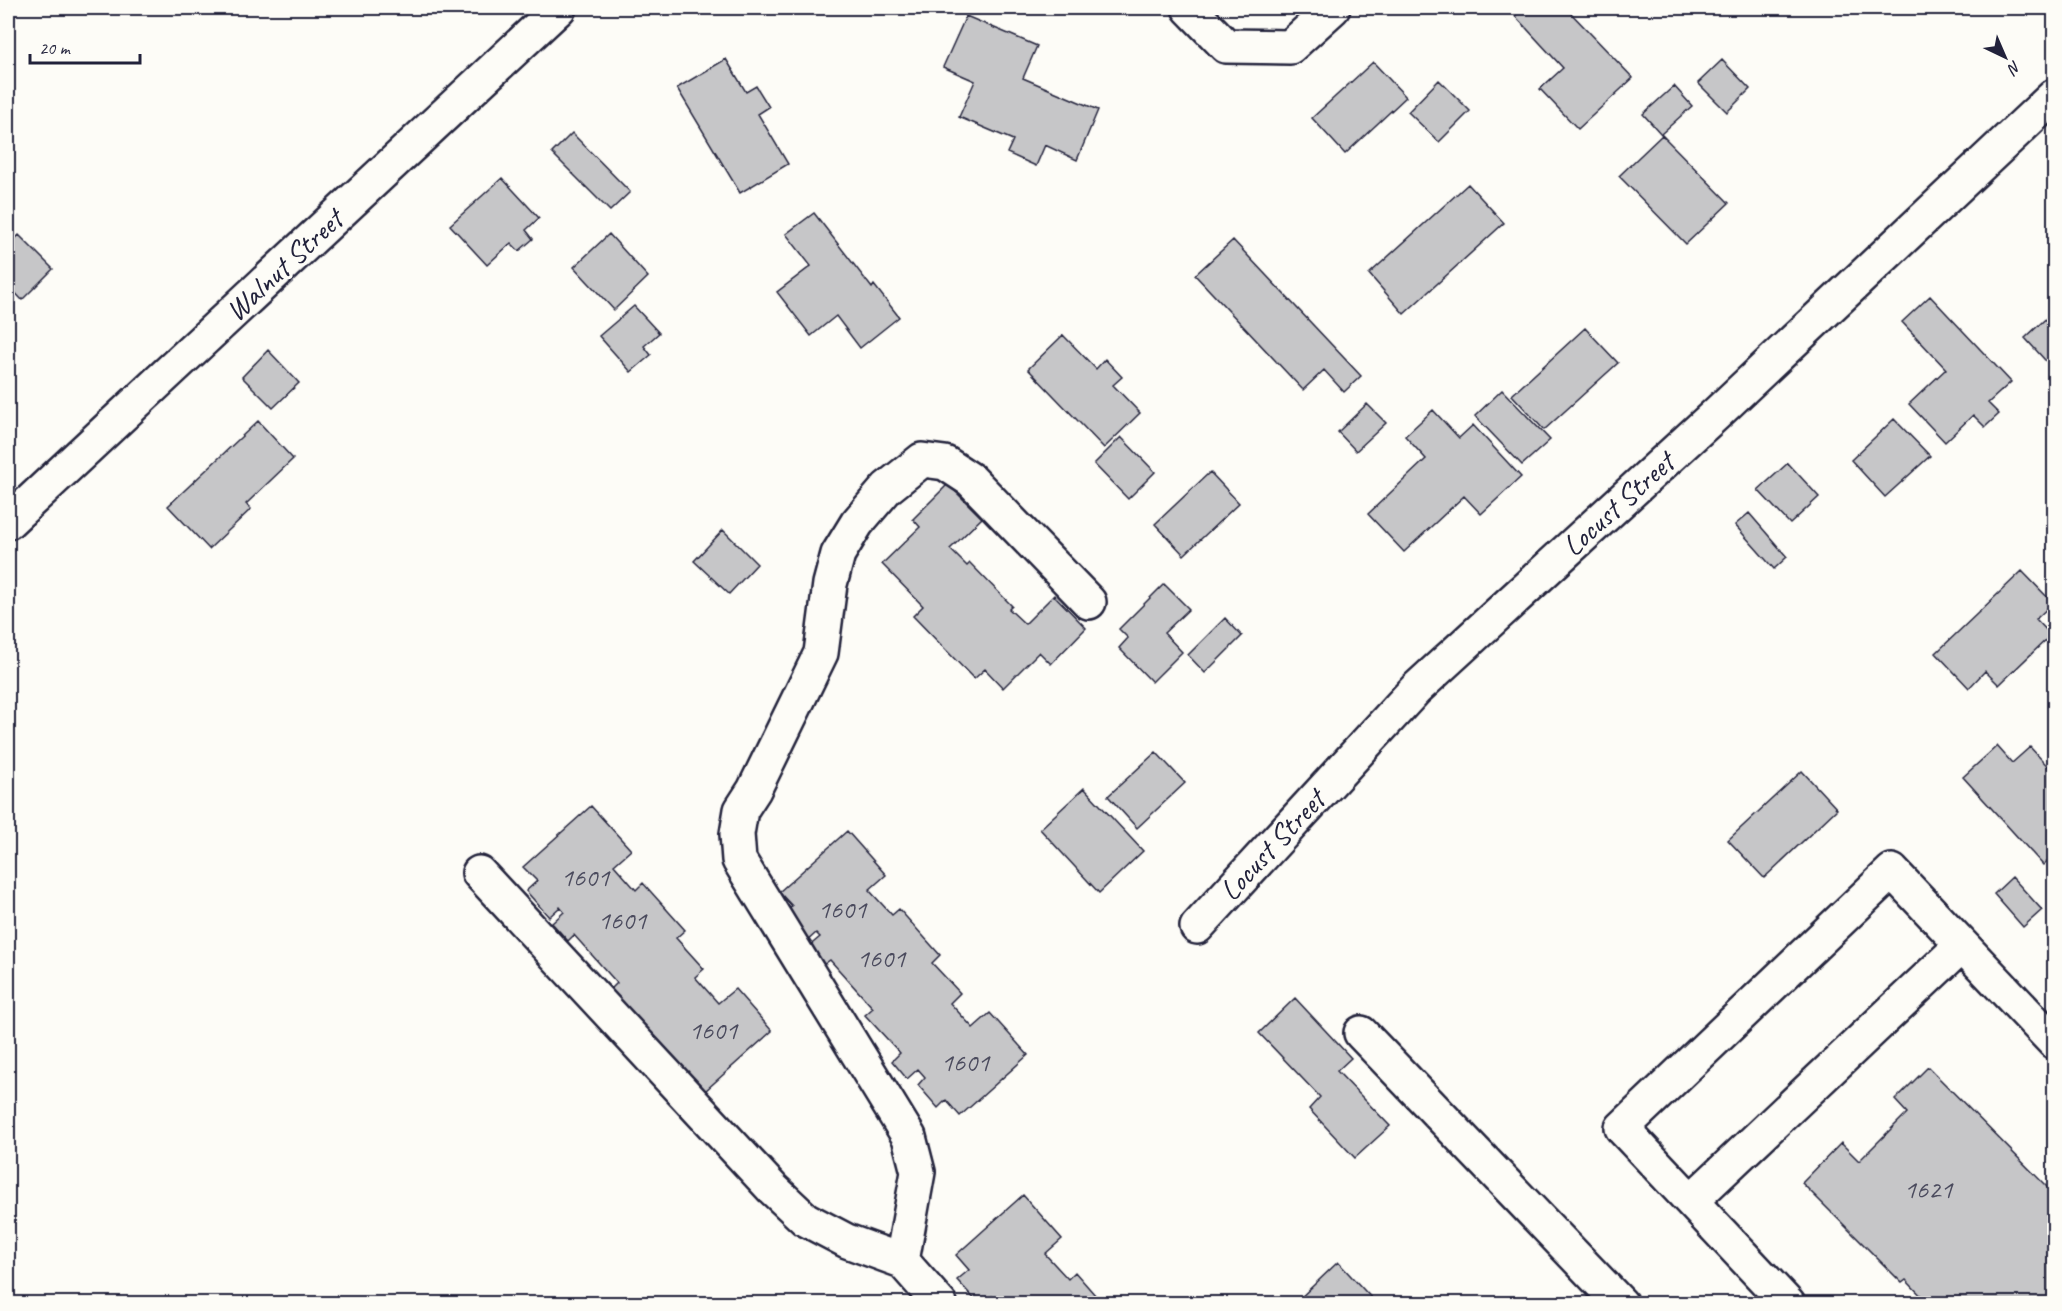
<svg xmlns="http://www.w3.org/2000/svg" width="2062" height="1311" font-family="Caveat,sans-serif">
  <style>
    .building { fill: #c6c6c8; stroke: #22223b; stroke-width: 1.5 }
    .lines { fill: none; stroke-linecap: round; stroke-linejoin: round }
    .minor-casing { stroke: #22223b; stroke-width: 38 }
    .minor { stroke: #fdfcf7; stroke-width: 33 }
    .labels { text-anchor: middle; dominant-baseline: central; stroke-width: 6; stroke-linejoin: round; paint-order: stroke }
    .number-label { font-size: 27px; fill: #4b4b5e }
    .street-label { font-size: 30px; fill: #22223b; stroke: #fdfcf7 }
  </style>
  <rect width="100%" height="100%" fill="#fdfcf7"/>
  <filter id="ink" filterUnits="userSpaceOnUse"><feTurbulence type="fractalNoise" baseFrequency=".0167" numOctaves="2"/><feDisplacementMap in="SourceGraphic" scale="12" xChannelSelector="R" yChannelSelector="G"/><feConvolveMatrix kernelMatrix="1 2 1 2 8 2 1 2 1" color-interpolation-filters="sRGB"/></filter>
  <g filter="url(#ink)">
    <!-- building -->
    <path class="building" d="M1524,8H1566L1633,78L1578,129L1540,89L1563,68L1515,16Z
      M966,16L1037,46L1023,78L1098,110L1077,160L1045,145L1036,166L1007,153L1013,140L959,117L975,81L943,67Z
      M726,59L746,92L756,86L769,107L758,114L788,164L740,193L677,88Z
      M1722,60L1750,89L1727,112L1698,83Z
      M1373,62L1406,97L1345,154L1312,118Z
      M1439,80L1470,111L1439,142L1408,112Z
      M1674,86L1692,106L1661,134L1643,114Z
      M572,133L630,192L610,211L552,153Z
      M1662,135L1729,203L1686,244L1619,176Z
      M502,178L539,218L526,230L533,239L519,251L511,243L487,265L450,225Z
      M1468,184L1504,223L1404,314L1369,274Z
      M814,213L872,288L874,285L899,317L860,348L836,316L811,336L777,292L811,266L786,234Z
      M609,234L648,277L614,310L574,267Z
      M19,235L53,269L22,300L8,285V246Z
      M1233,240L1361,376L1344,392L1324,370L1303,390L1195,275Z
      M1930,296L2011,382L1988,403L1999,414L1985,427L1973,415L1945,442L1909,404L1946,369L1902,322Z
      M634,306L659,333L644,346L651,355L631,372L599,336Z
      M2054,311V370L2025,338Z
      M1585,328L1618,363L1544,430L1512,395Z
      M1063,335L1096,369L1105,359L1122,377L1113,385L1140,413L1104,448L1028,369Z
      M268,350L299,383L273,408L242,377Z
      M1502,390L1550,440L1522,465L1475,416Z
      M1367,404L1386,423L1356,451L1338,432Z
      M1433,410L1459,438L1473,425L1521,477L1481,514L1464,496L1404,552L1368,514L1426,459L1405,436Z
      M1894,419L1930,456L1885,497L1851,460Z
      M258,421L293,459L246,504L251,509L209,549L168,506Z
      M1121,437L1155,472L1128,499L1094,464Z
      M1788,463L1819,497L1790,524L1758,490Z
      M1210,472L1239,503L1184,555L1155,524Z
      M948,484L982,518L950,549L967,566L970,563L1012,606L1009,609L1025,624L1054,595L1086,628L1051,664L1039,652L1003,688L985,669L974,679L913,616L923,606L882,564L920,527L913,519Z
      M1749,513L1787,557L1774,569L1735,525Z
      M723,530L757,564L729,594L694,561Z
      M2022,571L2053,603L2036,619L2051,635L1999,685L1985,671L1969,688L1936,653Z
      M1164,584L1189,609L1164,633L1182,652L1152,682L1119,648L1128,638L1119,629Z
      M1225,618L1242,636L1205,673L1188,655Z
      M1997,746L2012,763L2030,747L2054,773V855L2043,865L1963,777Z
      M1156,752L1185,783L1137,828L1108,796Z
      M1802,771L1837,809L1764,878L1728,840Z
      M1084,788L1143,851L1099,893L1040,829Z
      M591,806L631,850L614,865L636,890L643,883L685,930L676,938L704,969L695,977L718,1003L735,989L772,1031L705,1091L691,1075L683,1083L662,1059L670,1053L662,1044L652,1053L610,990L617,983L574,935L568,941L552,923L564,912L560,907L549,917L526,891L537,881L523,867Z
      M847,831L886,875L869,890L892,915L899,909L940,955L932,963L960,993L950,1003L973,1028L990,1013L1028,1055L960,1116L946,1100L938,1108L918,1085L925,1077L918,1069L907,1079L892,1061L900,1053L865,1015L873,1008L830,960L823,965L807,948L820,937L816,933L805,943L781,916L792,906L779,892Z
      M2012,877L2042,910L2023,927L1994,894Z
      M1295,998L1351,1058L1337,1071L1390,1126L1355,1158L1309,1109L1320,1097L1259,1033Z
      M1928,1067L2054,1194V1304H1929L1906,1280L1902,1283L1802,1183L1841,1143L1859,1161L1907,1113L1895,1100Z
      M1023,1195L1062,1239L1045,1254L1068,1279L1075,1272L1103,1304H993L996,1301L992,1296L984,1304H979L957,1280L969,1270L956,1255Z
      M1338,1262L1377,1304H1294Z"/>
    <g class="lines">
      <!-- minor casing -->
      <g class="minor-casing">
        <path id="minor" d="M1189,8L1226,46L1290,47L1333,8
          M8,522L559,8
          M479,873L772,1188L805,1219L847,1241L902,1261
          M1197,927L1416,689L1715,415L2054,96
          M1361,1033L1621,1304
          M1691,1201L1962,945
          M940,1304L902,1261L918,1172L909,1137L739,860L737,834L741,810L754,790L821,653L830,584L838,554L857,523L887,488L922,460L945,463L971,480L1089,602
          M1788,1304L1622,1128L1892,871L2054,1042"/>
      </g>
      <!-- minor -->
      <use href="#minor" class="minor"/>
    </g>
  </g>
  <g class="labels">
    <!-- number labels -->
    <g class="number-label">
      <text x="585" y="877">1601</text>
      <text x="842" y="909">1601</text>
      <text x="622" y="920">1601</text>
      <text x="881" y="958">1601</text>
      <text x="713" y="1030">1601</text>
      <text x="965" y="1062">1601</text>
      <text x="1928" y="1189">1621</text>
    </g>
    <!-- street labels -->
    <g class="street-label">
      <text transform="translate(284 265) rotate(-43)">Walnut Street</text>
      <text transform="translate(1618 504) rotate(-42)">Locust Street</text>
      <text transform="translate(1272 845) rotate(-47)">Locust Street</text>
    </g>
  </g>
  <!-- margin -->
  <rect width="2062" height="1311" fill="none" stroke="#fdfcf7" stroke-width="30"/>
  <rect x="15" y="15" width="2032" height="1281" fill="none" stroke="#22223b" stroke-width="2" filter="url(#ink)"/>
  <!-- north arrow -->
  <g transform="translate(2005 57) rotate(136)" stroke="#fdfcf7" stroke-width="4.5" paint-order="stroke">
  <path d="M0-4.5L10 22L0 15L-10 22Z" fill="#22223b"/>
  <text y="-9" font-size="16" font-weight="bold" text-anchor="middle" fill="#22223b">N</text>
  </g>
  <!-- scale -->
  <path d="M30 54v9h110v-9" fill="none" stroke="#22223b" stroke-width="3"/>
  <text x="39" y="54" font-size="18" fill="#22223b" stroke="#fdfcf7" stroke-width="4.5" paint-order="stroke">20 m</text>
</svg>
